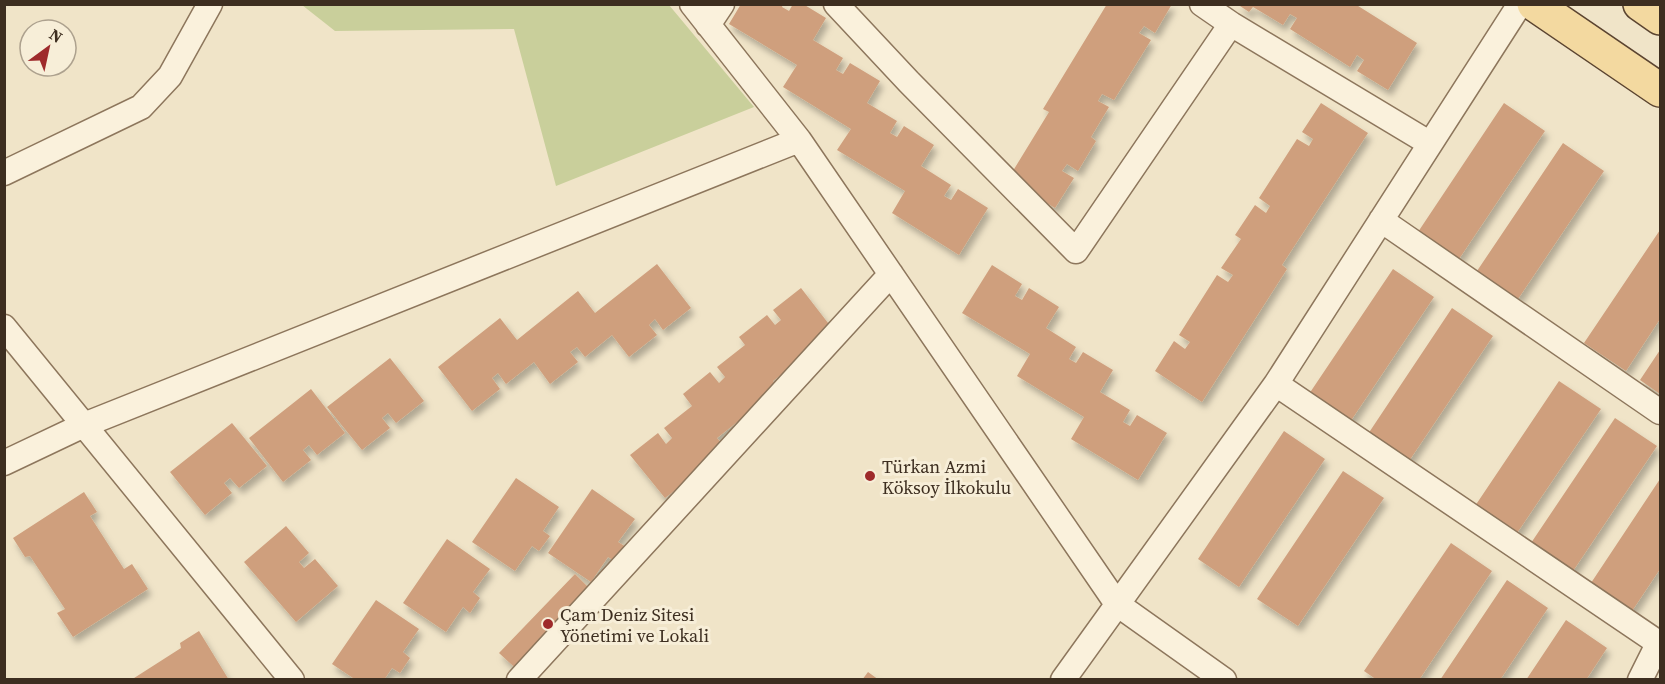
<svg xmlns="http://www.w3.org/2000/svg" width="1665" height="684" font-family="'Source Serif 4',serif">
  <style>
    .green { fill: #c9cf9b }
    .building { fill: #cf9f7d; filter: url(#shadow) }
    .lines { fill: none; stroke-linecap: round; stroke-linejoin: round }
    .minor-casing { stroke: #8d765c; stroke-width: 27 }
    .primary-casing { stroke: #5b4430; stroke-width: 36 }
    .minor { stroke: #faf1dc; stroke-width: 24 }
    .primary { stroke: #f3d9a0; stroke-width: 33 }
    .poi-dot { fill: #9e2a2b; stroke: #f7eed8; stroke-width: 2 }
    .labels { text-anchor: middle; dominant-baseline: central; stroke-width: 6; stroke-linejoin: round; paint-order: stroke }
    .poi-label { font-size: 18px; fill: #3d2e20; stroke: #f7eed8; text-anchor: start }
  </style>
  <defs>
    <filter id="shadow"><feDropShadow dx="3.5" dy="6" stdDeviation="3" flood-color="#0004"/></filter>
  </defs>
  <rect width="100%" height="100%" fill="#f0e4c8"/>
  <!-- green -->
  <path class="green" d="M302,5H669L754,107L556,186L514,29L335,31Z"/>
  <!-- building -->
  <path class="building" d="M741,4H783L782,7L789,11L793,4H803L826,18L813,40L843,58L836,70L843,74L850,63L880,81L867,103L897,121L890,133L897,137L904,126L934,145L921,166L951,185L944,196L951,200L958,189L988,208L959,255L892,213L905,191L837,150L851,129L783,87L797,65L729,24Z
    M1107,4H1172L1155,33L1144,26L1139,33L1151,40L1114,100L1102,94L1098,101L1109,107L1091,137L1096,141L1078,171L1067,164L1062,171L1074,178L1055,208L1008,179L1049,112L1043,109Z
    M1237,4H1355L1417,43L1388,90L1357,71L1364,60L1357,55L1350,67L1290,29L1297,18L1290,14L1283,25L1253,7L1249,12Z
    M1321,103L1368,133L1282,265L1287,269L1202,402L1155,371L1174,341L1185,349L1190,342L1179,335L1217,275L1228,282L1233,275L1221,268L1241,239L1235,235L1255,205L1266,213L1270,206L1259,198L1297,139L1309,146L1313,139L1302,132Z
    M1504,103L1545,131L1459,259L1418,232Z
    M1563,143L1604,171L1518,299L1477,271Z
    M1660,230V319L1626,371L1584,343Z
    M657,264L691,308L663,330L655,319L649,325L657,335L629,357L612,335L585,357L577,347L570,352L578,362L550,384L534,362L506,384L498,373L492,378L500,389L472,411L438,367L500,318L517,340L578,291L595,313Z
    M992,265L1022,284L1015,296L1022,300L1029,288L1059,307L1046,328L1076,347L1069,359L1076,363L1083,352L1113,370L1100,392L1130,410L1123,422L1130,426L1137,415L1167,433L1138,480L1071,439L1084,417L1017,376L1030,354L962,313Z
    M1393,269L1434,297L1348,425L1307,397Z
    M801,288L835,332L773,381L779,389L717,438L727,450L665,498L630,455L658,433L666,444L672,438L664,428L692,406L683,394L710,372L719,383L725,377L717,367L745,345L739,337L767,315L775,325L781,320L773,310Z
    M1452,308L1493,336L1407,464L1366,437Z
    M1660,350V394L1640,380Z
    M390,358L424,401L396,423L388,413L382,418L390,428L362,450L327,407Z
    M1559,381L1601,409L1515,536L1473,509Z
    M311,389L345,433L317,455L309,445L303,450L311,460L283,482L249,438Z
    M1615,418L1657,446L1571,574L1529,546Z
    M232,423L267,466L239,488L230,478L224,483L232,493L205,515L170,472Z
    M1284,431L1325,459L1239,587L1198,559Z
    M1343,471L1384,498L1298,626L1257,599Z
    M516,478L559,507L543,531L550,536L539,551L532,546L515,571L472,542Z
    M1660,479V569L1630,614L1589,586Z
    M592,489L635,519L618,542L626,547L616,562L608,557L591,582L548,553Z
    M84,492L97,512L90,516L124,569L132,564L148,589L73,637L57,613L65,609L30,556L25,557L13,538Z
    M286,526L309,553L299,562L304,568L315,559L338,586L296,622L244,562Z
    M447,539L490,569L473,592L480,598L470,613L463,607L446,632L403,603Z
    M1451,543L1492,571L1419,680H1377L1364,671Z
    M575,574L596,595L523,675L499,653Z
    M1507,580L1548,608L1500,680H1440Z
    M376,600L419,629L403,652L410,658L400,673L392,668L384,680H356L332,664Z
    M1566,620L1607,648L1586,680H1526Z
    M199,631L229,680H131L181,648L180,643Z
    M868,672L879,680H862Z"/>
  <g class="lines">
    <!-- minor casing -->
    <g class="minor-casing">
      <path id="minor" d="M692,4L799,140
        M836,4L909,82L1076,251L1231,24L1429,143
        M1202,4L1231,24
        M708,25L722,4
        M4,173L141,107L170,76L210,4
        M1381,220L1660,412
        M4,327L292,680
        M1276,384L1660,644
        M4,463L84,425L799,140L1117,604L1224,680
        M519,680L891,274
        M1063,680L1276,384L1520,4
        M1640,680L1653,654L1660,644"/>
    </g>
    <!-- primary casing -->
    <g class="primary-casing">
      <path id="primary" d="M1534,4L1660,90
        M1640,4L1660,18"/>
    </g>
    <!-- minor -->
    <use href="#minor" class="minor"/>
    <!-- primary -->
    <use href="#primary" class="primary"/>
  </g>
  <!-- markers -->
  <g class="poi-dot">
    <circle cx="870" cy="476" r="6"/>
    <circle cx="548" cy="624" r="6"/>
  </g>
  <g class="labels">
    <!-- poi labels -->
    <g class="poi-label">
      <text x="882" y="466">Türkan Azmi<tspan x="882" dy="21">Köksoy İlkokulu</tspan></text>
      <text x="560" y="614">Çam Deniz Sitesi<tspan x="560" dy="21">Yönetimi ve Lokali</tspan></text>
    </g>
  </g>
  <!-- border -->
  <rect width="1665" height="684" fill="none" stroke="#3d2e20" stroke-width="12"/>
  <!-- north arrow -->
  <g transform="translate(48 48) rotate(33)"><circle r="28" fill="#f7eed8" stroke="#ada18e" stroke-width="1.5"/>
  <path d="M0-4.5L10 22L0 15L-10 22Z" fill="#9e2a2b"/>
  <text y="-9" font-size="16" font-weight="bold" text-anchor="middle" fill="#3d2e20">N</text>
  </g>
</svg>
